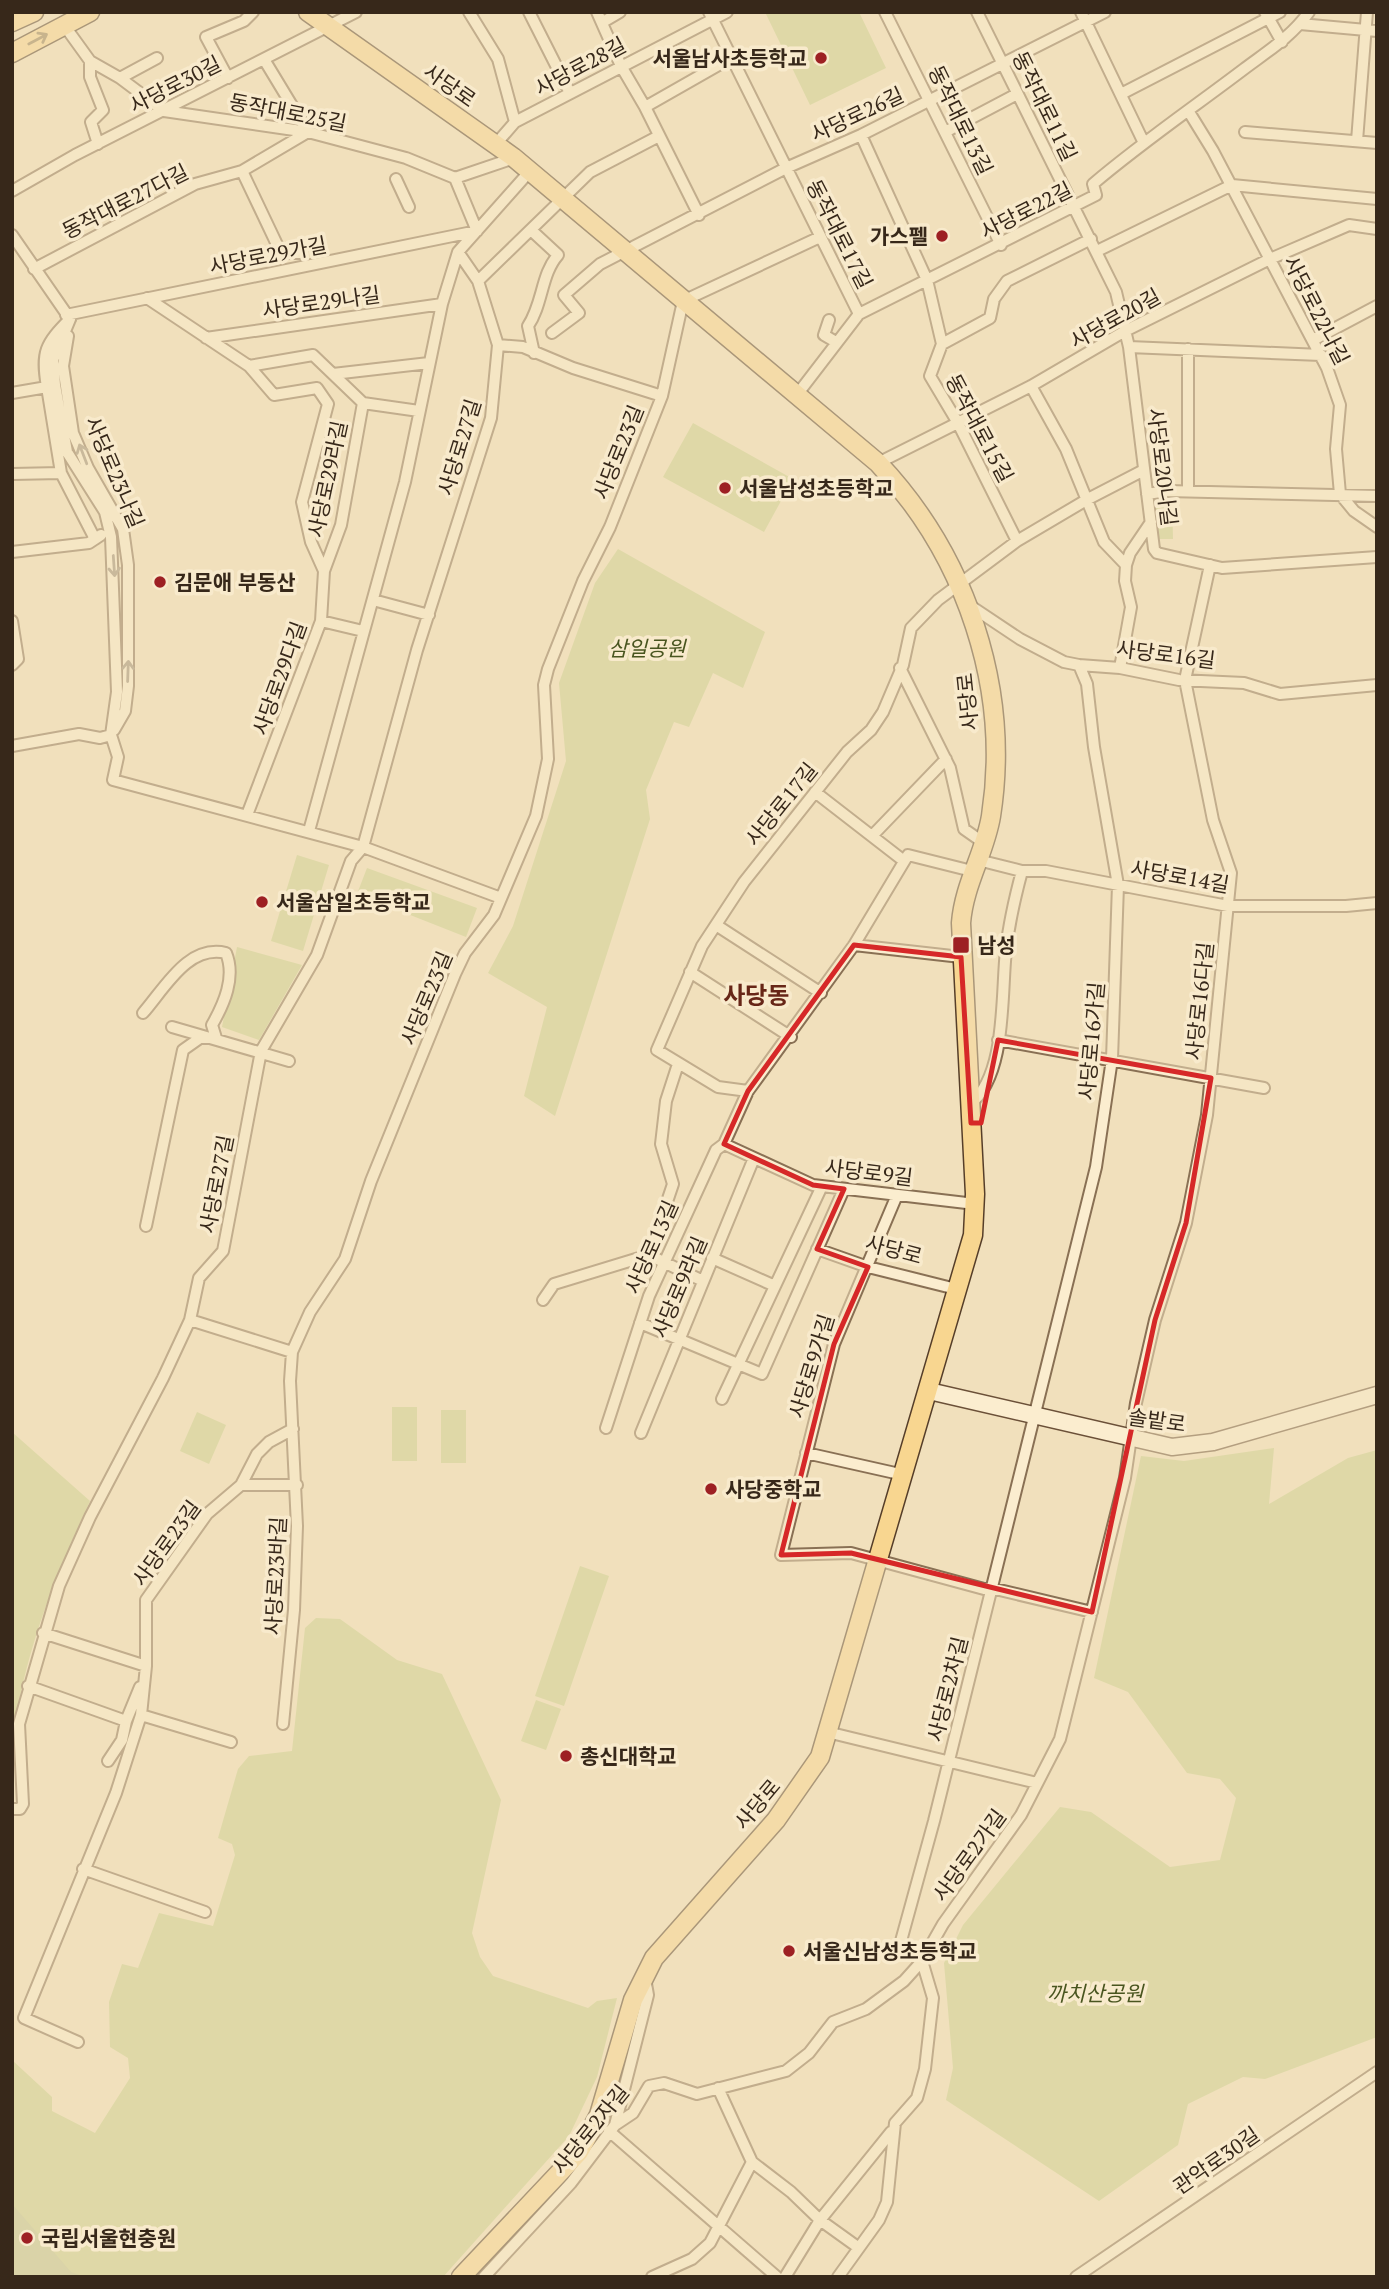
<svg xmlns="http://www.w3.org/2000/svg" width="1389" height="2289" font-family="'PT Serif','Noto Sans KR',serif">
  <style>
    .green { fill: #c9cf8f }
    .cemetery { fill: #bec390 }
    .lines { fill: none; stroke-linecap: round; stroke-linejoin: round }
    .street-casing { stroke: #897054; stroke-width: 14 }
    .secondary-casing { stroke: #6b5038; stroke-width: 19 }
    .primary-casing { stroke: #563e29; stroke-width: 21 }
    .street { stroke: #fbedcf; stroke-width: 10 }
    .secondary { stroke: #fbedcf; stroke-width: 16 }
    .primary { stroke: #f8d690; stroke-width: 18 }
    .oneway { stroke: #987f55 }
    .oneway2 { stroke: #998a74 }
    .marked { fill: none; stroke: #d62828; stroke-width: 5; stroke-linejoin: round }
    .poi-dot { fill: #9d2023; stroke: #f8eacc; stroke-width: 2.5 }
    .labels { text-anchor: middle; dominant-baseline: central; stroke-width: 7; stroke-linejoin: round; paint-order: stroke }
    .poi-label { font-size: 21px; font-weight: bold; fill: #37281a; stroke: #f8eacc; text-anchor: start }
    .street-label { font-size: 21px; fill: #37281a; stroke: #f8eacc }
    .park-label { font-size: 21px; font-style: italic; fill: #49551f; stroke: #f8eacc }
    .quarter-label { font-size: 24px; font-weight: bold; fill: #672617; stroke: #f8eacc }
  </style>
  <rect width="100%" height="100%" fill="#f1e0bc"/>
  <!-- green -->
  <path class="green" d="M765,12H859L886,68L810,105Z
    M693,423L793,479L764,532L663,477Z
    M1172,493L1173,539H1159L1153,498Z
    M618,549L765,632L743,688L713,673L689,727L674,722L646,790L650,819L555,1116L524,1096L547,1007L488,973L513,926L566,761L559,683L595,583Z
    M297,855L329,865L303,951L271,941Z
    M367,868L477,908L466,937L357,894Z
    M237,947L302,965L259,1040L222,1027Z
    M392,1407H417V1461H392Z
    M441,1410H466V1463H441Z
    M197,1412L226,1425L209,1464L180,1451Z
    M12,1432L90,1501C57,1572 30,1639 16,1717L12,1715Z
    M1274,1448L1269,1504L1348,1458L1377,1450V2037L1265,2079L1243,2077L1188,2104L1178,2145L1099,2201L946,2100L953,2068L944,1963L963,1925L1060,1807L1091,1812L1170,1867L1220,1860L1236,1798L1220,1779L1187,1773L1128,1692L1094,1678L1141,1456L1184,1461Z
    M580,1566L609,1576L564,1706L535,1696Z
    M316,1618L340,1619L397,1660L442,1674L501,1800L472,1933L480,1957L493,1976L588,2008L597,2001L617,1998L597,2077L569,2136L443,2277H12V2060L52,2097V2111L95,2133L130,2078L128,2058L110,2047L109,2002L122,1964L138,1968L159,1913L213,1926L235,1855L232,1844L218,1838L238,1769L249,1756L292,1751L305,1628Z
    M536,1700L561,1709L546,1750L521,1741Z"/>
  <!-- cemetery -->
  <path class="cemetery" d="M12,2204L71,2272L85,2277H12Z"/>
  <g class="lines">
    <!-- street casing -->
    <g class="street-casing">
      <path id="street" d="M469,12L498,59L515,122
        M529,12L570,93
        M597,12L621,66L645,107L699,215
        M709,12L859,314
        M885,12L1001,245
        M977,12L1116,292L1129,347L1154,549L1157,553L1222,568L1377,557
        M1081,12L1143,141
        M1265,12L1282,42
        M603,22L620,12
        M1300,24L1377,31
        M64,25L90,61L120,78L164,111L308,132L406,158L455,178L477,231L66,315
        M90,61V77L103,110L91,122L98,144
        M120,78L157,58
        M228,78L206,37L244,21L253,12
        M1121,94L1280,12
        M645,107L731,58
        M1189,112L1213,151L1327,368L1340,405L1336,449L1340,494L1354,511L1377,527
        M945,132L1017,94
        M1245,132L1377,143
        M861,135L927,280L942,344L930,376L958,423L1017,541
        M1357,141L1367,12
        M495,145L515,122L727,12
        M242,171L281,253H300
        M455,178L514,158
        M396,179L409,207
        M12,191L75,155L356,12
        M531,230L558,255C541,274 543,304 528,326L534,353
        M12,235L70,319C45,344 41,352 47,387L12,393
        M1097,251L1232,185L1377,199
        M34,269L195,184L242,171L308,132L265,61
        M478,281L590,172L659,136
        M147,298L249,366L274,395L317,388L328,404L302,502L311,542L324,571L321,621L247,815
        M70,319L53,360L55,385L67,452L105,512L111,537L117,692L111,735L118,757L113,780L363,847L501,898
        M829,320L824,335L836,342
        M552,333L579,313L564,295L600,264L786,168L861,135L1105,12
        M68,336L63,366L73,433L88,468L123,529L128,565V686L125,711L114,730
        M206,338L442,304
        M1313,340L1377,306
        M942,344L990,318L994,299L1007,281L1091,239
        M498,345L523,347L573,368L662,396
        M1129,347L1321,355
        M1188,349V491
        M249,366L313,355L363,403L341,525L324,571
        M333,374L429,363
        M1031,386L1066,449L1104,542L1126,565
        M47,387L61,473
        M796,396L859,314L1096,195L1093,184C1141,143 1194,107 1244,69C1268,51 1291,37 1309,12
        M363,403L419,411
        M878,463L1031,386L1125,331L1270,259L1349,225L1377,229
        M12,474L61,473L95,539
        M1147,494L1167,491L1377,496
        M12,552L89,543L101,535
        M373,600L429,615
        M969,605L1020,639L1064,662L1079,665L1120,668L1179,680L1244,683L1280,694L1377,685
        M12,621L18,659L12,665
        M321,621L363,631
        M900,668L950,768L964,829L984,843
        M1120,668L1131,607L1125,581L1126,565L1130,553L1151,522
        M12,746L79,734L100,738L111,735
        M815,792L904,861
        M309,831L405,482L442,304L458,252L530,171
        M872,836L946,759
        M978,860L1022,871H1046L1228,906H1346L1377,903
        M716,925L821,993
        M854,945L961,957
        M690,972L791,1037
        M143,1013C165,988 188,944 226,953C236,977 224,1004 212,1025L216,1038
        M172,1027L289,1061
        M998,1040L1264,1088
        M748,1091L718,1087L657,1050L702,946L744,882L847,752L871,730L883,712L903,665L911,628L938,600L1017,541L1088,499L1144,470
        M970,1104C1007,1076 1001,994 1006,950C1009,923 1015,897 1022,871
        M724,1144L813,1185L975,1204
        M897,1195L834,1344L781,1555L851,1553L984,1589L991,1588L1092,1612
        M146,1226L183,1050L200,1038H216
        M817,1249L868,1267L960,1290
        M649,1255L703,1281
        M712,1258L775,1286
        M543,1300L554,1284L649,1255L673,1184L661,1144L666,1101L678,1064
        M190,1320L292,1352
        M640,1323L762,1374L844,1189
        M722,1399L822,1186
        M606,1428L649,1296L716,1150L724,1144L748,1091L854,945L908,855L972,871
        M641,1433L754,1158
        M806,1453L904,1475
        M241,1485H297
        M43,1633L146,1666
        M28,1686L126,1721L140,1687
        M141,1715L231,1742
        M283,1724L294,1610L297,1526L290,1381L292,1352L310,1312L345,1259L371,1181L455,974L465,953L494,915L536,816L548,759L544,685L548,669L583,581L610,527L662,396L683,301L820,237
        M827,1732L1037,1783
        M108,1761L122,1740L126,1721
        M12,1809H20L23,1804L19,1724L59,1586L90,1517L163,1378L190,1320L199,1278L223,1251L261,1051L317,955L351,861L363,847L417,650L491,418L498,345L478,281L458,252
        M83,1869L205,1912
        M78,2042L24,2018L116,1793L141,1715L146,1666V1600L207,1514L241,1485L257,1454L269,1442L293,1429
        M718,2088L752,2162L791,2192L820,2220L859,2248
        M615,2125L648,1995L645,1978
        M609,2131L777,2277
        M484,2277L571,2183L615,2125L633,2113L649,2086L664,2083L697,2094L786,2071L809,2053L833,2022L866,2009L904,1981L922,1961L943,1924L1021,1815L1060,1739L1125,1478L1136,1403L1155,1320L1186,1223L1207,1115L1231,873L1213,820L1185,680L1210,565
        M652,2277L692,2259L710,2243L752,2162
        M785,2277L820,2220L891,2132
        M838,2277L879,2220L887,2202L895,2123L917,2098L925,2069L933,1998L922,1961L901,1941L934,1821L1096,1167L1112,1059L1118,885L1094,747L1087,684L1079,665
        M1076,2277L1377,2072"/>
    </g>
    <!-- secondary casing -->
    <g class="secondary-casing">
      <path id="secondary" d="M929,1391L1172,1447L1213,1442L1377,1395"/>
    </g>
    <!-- primary casing -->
    <g class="primary-casing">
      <path id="primary" d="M308,12L513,157L878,463C966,556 1011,688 991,816C985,853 964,884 961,923L975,1194L973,1235L820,1757L776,1820L654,1958L633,2000L599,2115L579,2152L461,2277
        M12,22L34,12
        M12,53L90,12"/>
    </g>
    <!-- street -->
    <use href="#street" class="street"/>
    <!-- secondary -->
    <use href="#secondary" class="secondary"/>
    <!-- primary -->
    <use href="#primary" class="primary"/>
  </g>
  <!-- one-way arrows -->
  <defs><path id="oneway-shaft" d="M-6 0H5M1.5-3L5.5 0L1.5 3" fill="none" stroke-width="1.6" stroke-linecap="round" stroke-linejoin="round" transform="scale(1.75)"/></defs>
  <use class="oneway" href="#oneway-shaft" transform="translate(38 39) rotate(-28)"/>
  <g class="oneway2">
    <use href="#oneway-shaft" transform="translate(83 454) rotate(-111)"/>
    <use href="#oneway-shaft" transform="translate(114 566) rotate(86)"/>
    <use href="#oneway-shaft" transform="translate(128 671) rotate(-88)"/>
  </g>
  <!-- marked area -->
  <path d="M0 0H1389V2289H0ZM854,945L961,957L971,1123H981L998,1040L1211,1078L1186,1223L1155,1320L1092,1612L851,1553L781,1555L834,1344L868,1267L817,1249L844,1189L813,1185L724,1144L748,1091Z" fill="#f1e0bc" fill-opacity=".55" fill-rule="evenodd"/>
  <path class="marked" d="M854,945L961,957L971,1123H981L998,1040L1211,1078L1186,1223L1155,1320L1092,1612L851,1553L781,1555L834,1344L868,1267L817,1249L844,1189L813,1185L724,1144L748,1091Z"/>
  <!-- markers -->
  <g class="poi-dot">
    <circle cx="821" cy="58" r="7"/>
    <circle cx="942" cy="236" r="7"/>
    <circle cx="725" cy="488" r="7"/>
    <circle cx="160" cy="582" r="7"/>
    <circle cx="262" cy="902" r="7"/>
    <rect x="952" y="936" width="18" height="18" rx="3.5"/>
    <circle cx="711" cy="1489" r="7"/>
    <circle cx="566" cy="1756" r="7"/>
    <circle cx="789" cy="1951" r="7"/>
    <circle cx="27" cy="2238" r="7"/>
  </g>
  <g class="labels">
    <!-- poi labels -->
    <g class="poi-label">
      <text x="807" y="58" text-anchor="end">서울남사초등학교</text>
      <text x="928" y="236" text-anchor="end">가스펠</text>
      <text x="739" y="488">서울남성초등학교</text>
      <text x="174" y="582">김문애 부동산</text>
      <text x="276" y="902">서울삼일초등학교</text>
      <text x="977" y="945">남성</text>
      <text x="725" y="1489">사당중학교</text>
      <text x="580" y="1756">총신대학교</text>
      <text x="803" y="1951">서울신남성초등학교</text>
      <text x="41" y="2238">국립서울현충원</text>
    </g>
    <!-- street labels -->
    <g class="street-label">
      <text transform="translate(580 66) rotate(-28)">사당로28길</text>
      <text transform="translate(175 84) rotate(-27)">사당로30길</text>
      <text transform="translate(450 85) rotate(35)">사당로</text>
      <text transform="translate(1045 106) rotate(64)">동작대로11길</text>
      <text transform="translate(288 112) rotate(11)">동작대로25길</text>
      <text transform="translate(857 114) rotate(-25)">사당로26길</text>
      <text transform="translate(961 120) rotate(64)">동작대로13길</text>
      <text transform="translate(125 201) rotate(-27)">동작대로27다길</text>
      <text transform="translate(1026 210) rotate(-27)">사당로22길</text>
      <text transform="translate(840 234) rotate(63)">동작대로17길</text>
      <text transform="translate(268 255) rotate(-11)">사당로29가길</text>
      <text transform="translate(321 302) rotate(-8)">사당로29나길</text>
      <text transform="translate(1317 310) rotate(63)">사당로22나길</text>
      <text transform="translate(1115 318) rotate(-29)">사당로20길</text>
      <text transform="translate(980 428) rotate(62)">동작대로15길</text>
      <text transform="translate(459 447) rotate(-73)">사당로27길</text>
      <text transform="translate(618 452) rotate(-68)">사당로23길</text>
      <text transform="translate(1163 467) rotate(83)">사당로20나길</text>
      <text transform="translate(115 472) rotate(67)">사당로23나길</text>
      <text transform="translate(327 479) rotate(-78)">사당로29라길</text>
      <text transform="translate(1166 654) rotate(7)">사당로16길</text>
      <text transform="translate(279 678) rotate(-70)">사당로29다길</text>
      <text transform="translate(967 702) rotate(-96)">사당로</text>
      <text transform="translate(781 804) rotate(-51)">사당로17길</text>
      <text transform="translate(1180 876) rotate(10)">사당로14길</text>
      <text transform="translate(426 998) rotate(-67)">사당로23길</text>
      <text transform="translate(1199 1001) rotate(-84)">사당로16다길</text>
      <text transform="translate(1091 1041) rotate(-85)">사당로16가길</text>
      <text transform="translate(869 1172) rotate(7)">사당로9길</text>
      <text transform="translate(216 1184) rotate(-79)">사당로27길</text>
      <text transform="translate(651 1247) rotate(-66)">사당로13길</text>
      <text transform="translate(894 1249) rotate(15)">사당로</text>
      <text transform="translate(679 1287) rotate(-67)">사당로9라길</text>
      <text transform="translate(811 1366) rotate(-73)">사당로9가길</text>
      <text transform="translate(1157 1420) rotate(8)">솔밭로</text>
      <text transform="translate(166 1543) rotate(-54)">사당로23길</text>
      <text transform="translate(275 1576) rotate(-87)">사당로23바길</text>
      <text transform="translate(947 1689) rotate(-76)">사당로2차길</text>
      <text transform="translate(757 1804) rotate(-50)">사당로</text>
      <text transform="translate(969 1855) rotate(-54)">사당로2가길</text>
      <text transform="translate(590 2129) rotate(-51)">사당로2자길</text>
      <text transform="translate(1216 2160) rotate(-35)">관악로30길</text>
    </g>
    <!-- park labels -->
    <g class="park-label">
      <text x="647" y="648">삼일공원</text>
      <text x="1095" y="1993">까치산공원</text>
    </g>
    <!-- quarter labels -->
    <g class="quarter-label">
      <text x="756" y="995">사당동</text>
    </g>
  </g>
  <!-- border -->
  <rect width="1389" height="2289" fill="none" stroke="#37281a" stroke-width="28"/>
</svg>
